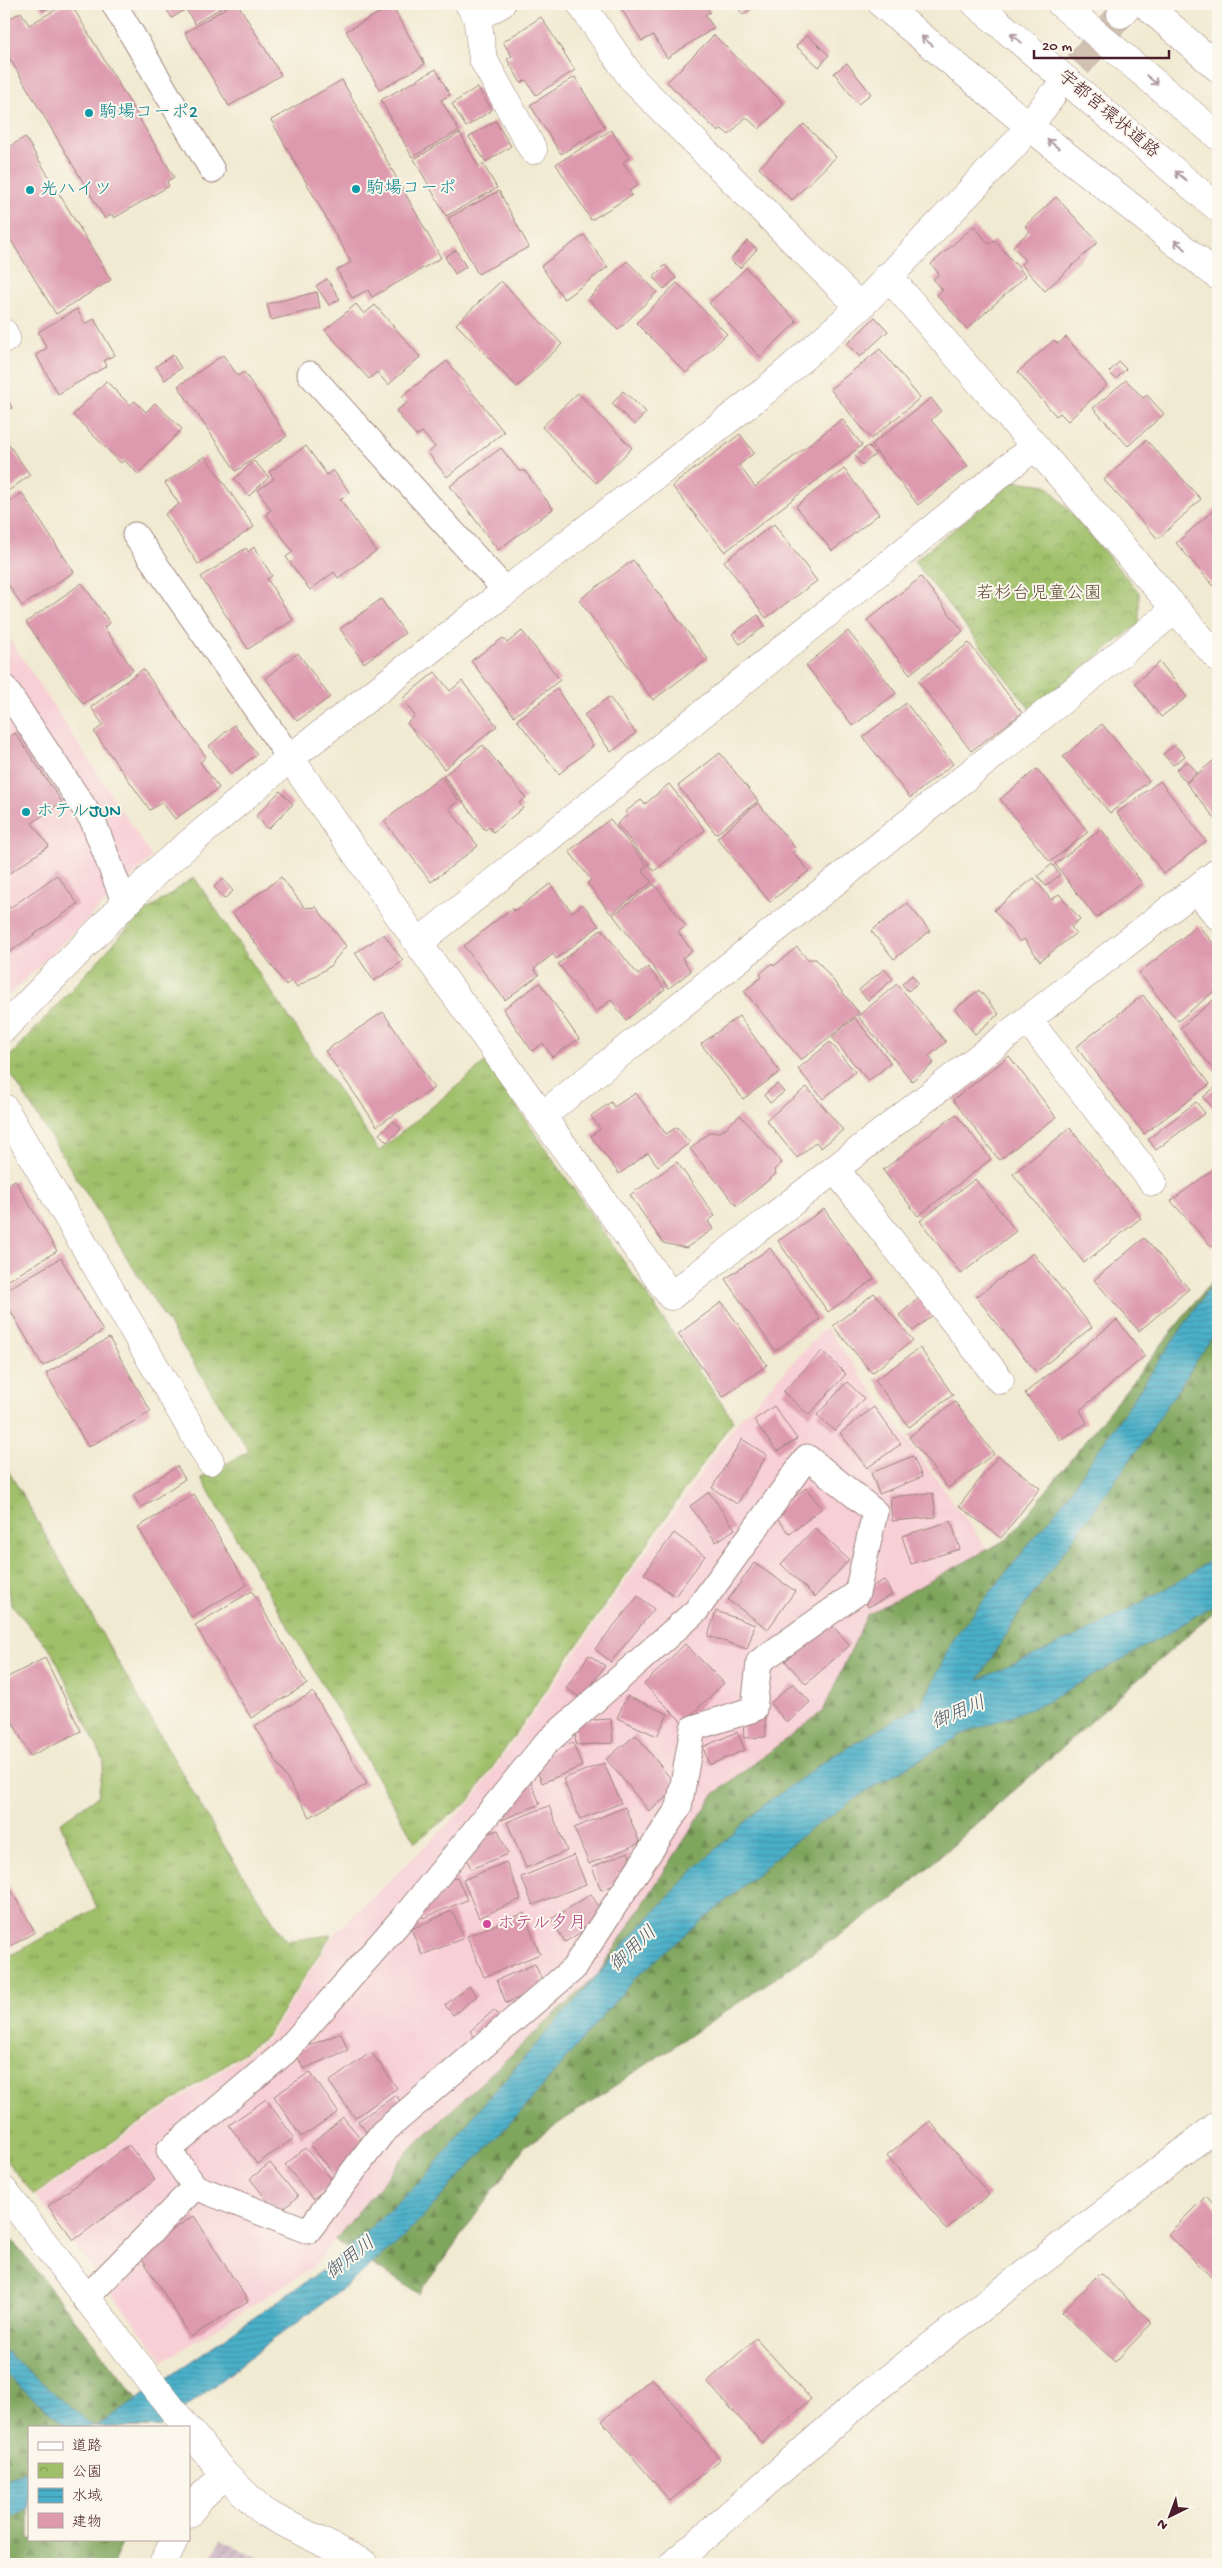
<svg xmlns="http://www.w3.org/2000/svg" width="1222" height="2568" font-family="'Gochi Hand','Klee One',sans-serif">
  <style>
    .built { fill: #f7cfd5 }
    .industrial { fill: url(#industrial-furrows) }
    .grass { fill: url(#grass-tufts); stroke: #74704a }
    .forest { fill: url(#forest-firs); stroke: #646244 }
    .park { fill: url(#park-crowns); stroke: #74704a }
    .water { fill: url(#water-rules); stroke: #4a687a }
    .building { fill: #dd99ae }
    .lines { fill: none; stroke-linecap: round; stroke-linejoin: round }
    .street-tunnel { stroke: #d0c1b1; stroke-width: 28; stroke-dasharray: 28 14; stroke-linecap: butt }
    .lane-casing { stroke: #9e847e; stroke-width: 27 }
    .street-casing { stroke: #9e847e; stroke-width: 29 }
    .highway-casing { stroke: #9e847e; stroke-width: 29 }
    .lane { stroke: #fff; stroke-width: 25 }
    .street { stroke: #fff; stroke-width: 28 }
    .highway { stroke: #fff; stroke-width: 28 }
    .oneway { stroke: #ae9aa0 }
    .culture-dot { fill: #0f9aa8; stroke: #fbf7ec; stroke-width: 2 }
    .hotel-dot { fill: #d1479c; stroke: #fbf7ec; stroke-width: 2 }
    .labels { text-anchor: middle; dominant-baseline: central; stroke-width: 4; stroke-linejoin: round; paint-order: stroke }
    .culture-label { font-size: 18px; fill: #0d838f; stroke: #fbf7ec; text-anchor: start }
    .street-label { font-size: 18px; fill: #4a1f2b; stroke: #fbf7ec }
    .park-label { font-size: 18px; fill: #644f3e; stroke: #fbf7ec }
    .hotel-label { font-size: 18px; fill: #b23c85; stroke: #fbf7ec; text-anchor: start }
    .water-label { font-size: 19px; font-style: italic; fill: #4a596a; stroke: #fbf7ec }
  </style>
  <defs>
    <pattern id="industrial-furrows" width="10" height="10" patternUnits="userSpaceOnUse" patternTransform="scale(1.25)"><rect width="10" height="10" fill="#d2bdc8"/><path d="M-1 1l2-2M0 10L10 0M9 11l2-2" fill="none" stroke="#b6a2ac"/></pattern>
    <pattern id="grass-tufts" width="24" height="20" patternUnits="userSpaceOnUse" patternTransform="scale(1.25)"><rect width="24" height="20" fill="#9fc069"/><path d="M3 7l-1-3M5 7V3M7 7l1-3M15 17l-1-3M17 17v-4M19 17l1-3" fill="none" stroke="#849b57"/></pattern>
    <pattern id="forest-firs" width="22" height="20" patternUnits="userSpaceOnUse" patternTransform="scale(1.25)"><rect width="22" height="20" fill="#7fa65d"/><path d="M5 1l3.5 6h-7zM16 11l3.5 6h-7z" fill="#6a874d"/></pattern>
    <pattern id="park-crowns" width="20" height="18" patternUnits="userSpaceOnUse" patternTransform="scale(1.25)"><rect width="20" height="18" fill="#9fc069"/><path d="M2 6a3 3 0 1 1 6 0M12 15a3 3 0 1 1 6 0" fill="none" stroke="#849b57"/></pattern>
    <pattern id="water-rules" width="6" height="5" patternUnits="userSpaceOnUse" patternTransform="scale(1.25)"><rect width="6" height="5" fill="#4ab0c9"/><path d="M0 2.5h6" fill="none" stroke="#408fa3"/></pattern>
  </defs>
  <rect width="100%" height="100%" fill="#fbf7ec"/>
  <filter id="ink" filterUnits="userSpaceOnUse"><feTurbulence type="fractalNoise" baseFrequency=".02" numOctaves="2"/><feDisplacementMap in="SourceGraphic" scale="10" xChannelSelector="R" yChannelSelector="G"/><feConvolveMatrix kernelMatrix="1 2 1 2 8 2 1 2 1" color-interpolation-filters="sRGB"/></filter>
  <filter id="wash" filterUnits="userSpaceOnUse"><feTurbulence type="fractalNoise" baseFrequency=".0096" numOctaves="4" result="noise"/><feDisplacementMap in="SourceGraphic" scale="20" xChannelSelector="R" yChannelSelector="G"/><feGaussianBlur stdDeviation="1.12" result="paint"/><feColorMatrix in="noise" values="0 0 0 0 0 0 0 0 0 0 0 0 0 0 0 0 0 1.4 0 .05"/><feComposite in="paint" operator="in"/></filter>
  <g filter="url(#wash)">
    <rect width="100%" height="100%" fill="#f1ead2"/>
    <!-- built -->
    <path class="built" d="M4,630L152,857L4,1000Z
      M826,1327L988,1550L867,1615L823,1711L714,1794L598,1974L410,2149L313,2267L164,2361L36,2196L268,2039L334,1934L471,1802L736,1423Z"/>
    <!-- industrial -->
    <path class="industrial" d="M221,2540L274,2564H208Z"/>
    <!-- grass -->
    <path class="grass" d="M194,877L379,1151L486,1062L733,1420L469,1801L415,1842L201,1478L249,1451L4,1063L137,918Z
      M4,1463L221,1841L286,1941L331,1935L266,2037L34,2195L4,2158V1959L97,1908L60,1823L98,1796L104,1761L53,1654L12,1605L4,1579Z"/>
    <!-- forest -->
    <path class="forest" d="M1218,1273V1608L893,1899L525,2146L419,2294L335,2240L410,2149L598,1974L714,1794L823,1711L867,1615L1009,1538Z
      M4,2230L160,2427H29V2539H123L111,2564H4Z"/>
    <!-- park -->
    <path class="park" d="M1015,481L1047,485L1139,592V624L1030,709L914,561Z"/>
    <!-- water -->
    <path class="water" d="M1218,1275V1328L1146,1438L1018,1615L978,1680L1090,1630L1164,1590L1218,1556V1602L1167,1634L1045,1703L963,1734L865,1792L805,1833L635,1978L525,2107L399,2242L347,2285L258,2351L161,2427H96L331,2264L425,2177L478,2110L638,1929L697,1867L760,1808L826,1760L922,1704L955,1636L1060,1506Z
      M4,2350L94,2427H67L4,2373Z
      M29,2469V2509L4,2522V2480Z"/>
    <g id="blocks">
      <!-- building -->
      <path class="building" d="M38,4H55L43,11Z
        M66,4H71L174,177L167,181L169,186L114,218L112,214L105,219L4,49V22L21,12L29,25Z
        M163,4H227L195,24L186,9L172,18Z
        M232,4H238L281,75L229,106L185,33Z
        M625,4H705L710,12L705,15L714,28L667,58L653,35L642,41L620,7Z
        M735,4H758L743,15Z
        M392,6L425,64L380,90L346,31Z
        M541,17L575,70L536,95L526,80L521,83L507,59L512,56L503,42Z
        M714,35L784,104L759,129L746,117L729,135L722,129L718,132L667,82Z
        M807,35L829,55L819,67L796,46Z
        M847,63L871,94L858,104L834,73Z
        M436,69L450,95L441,100L459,131L412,157L381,100Z
        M575,77L605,127L561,154L530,105Z
        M342,80L441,258L372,297L368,290L352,298L337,270L351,262L271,120Z
        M477,87L492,110L466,127L452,104Z
        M495,121L511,146L486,162L469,137Z
        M804,124L836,157L792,200L759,168Z
        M611,130L629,158L623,162L638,185L629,191L632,195L591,220L556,164Z
        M460,133L479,167L483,164L497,188L446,216L414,159Z
        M25,137L111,280L56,314L4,229V150Z
        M499,191L529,247L478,274L448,218Z
        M1056,197L1098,242L1045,291L1021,264L1025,260L1013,246L1030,231L1025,226Z
        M974,226L989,244L994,240L1026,276L967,329L937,295L943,290L933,279L939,274L931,264Z
        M584,235L608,267L564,299L541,266Z
        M747,241L757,249L740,268L730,260Z
        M456,250L466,267L455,274L445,257Z
        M627,261L657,292L618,330L588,299Z
        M665,265L676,278L664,289L653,277Z
        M746,268L797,322L760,357L709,303Z
        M327,279L340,299L329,305L316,286Z
        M501,281L562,344L517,387L456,324Z
        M677,283L727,334L686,373L636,323Z
        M317,292L320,308L271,320L267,304Z
        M356,304L364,314L375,305L420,357L388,385L377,372L369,379L325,330Z
        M77,309L85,324L94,319L115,355L104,360L107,366L58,394L36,355L47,348L38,332Z
        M875,317L888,331L860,357L847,344Z
        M1066,337L1107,385L1068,421L1060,413L1056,416L1018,372L1054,340L1058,344Z
        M880,349L920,398L871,439L830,389Z
        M173,355L181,368L165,380L156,366Z
        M223,355L238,376L244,372L287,436L236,471L178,386Z
        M447,361L504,432L447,477L428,453L435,447L422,432L416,436L396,411L407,403L402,396Z
        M1119,362L1126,369L1116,379L1109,372Z
        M1126,380L1143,398L1147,395L1164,414L1128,446L1093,408Z
        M106,381L130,405L135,401L146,412L155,403L182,429L138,474L124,460L121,463L73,415Z
        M4,391L12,408L4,412Z
        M623,391L646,412L635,425L612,404Z
        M578,393L632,448L596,483L542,427Z
        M931,398L941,411L931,420L968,466L918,505L871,445Z
        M842,419L862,445L725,552L672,486L740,434L754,453L739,465L755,487Z
        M4,438L30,475L4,494Z
        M1146,440L1201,499L1158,539L1104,480Z
        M306,446L327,475L333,470L350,493L340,499L376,551L338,578L334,572L310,590L286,557L293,552L266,514L271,510L258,490L274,479L269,472Z
        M868,446L876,454L862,465L855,456Z
        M501,448L519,471H525L553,509L498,550L450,486Z
        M205,456L254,527L198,564L165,514L179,504L165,483Z
        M254,461L269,477L249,496L234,479Z
        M844,469L879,514L832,551L796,506Z
        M22,493L74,572L22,606L4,578V505Z
        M1216,508L1218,510V587L1216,589L1176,543Z
        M774,524L817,581L766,618L724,561Z
        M254,547L272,576L267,579L293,620L248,649L201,577L246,548L248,552Z
        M633,560L708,659L653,700L579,600Z
        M921,577L963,631L910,674L867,620Z
        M82,583L110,623L104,627L133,670L83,704L26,622Z
        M381,599L405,633L364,663L340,629Z
        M758,615L765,626L740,644L732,634Z
        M522,631L560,680L514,716L471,661L503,638L507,643Z
        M848,631L896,693L853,726L806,665Z
        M969,643L1022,713L971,751L918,681Z
        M298,653L330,697L297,721L265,678Z
        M1160,662L1187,697L1161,717L1135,683Z
        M143,669L206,757L200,762L219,788L175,819L162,802L150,810L94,732L103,725L91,707Z
        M435,672L450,691L462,681L497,726L444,769L407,723L415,716L402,699Z
        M557,689L593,746L559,774L517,720Z
        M609,697L636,733L611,752L584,715Z
        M906,703L953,764L910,798L863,737Z
        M1102,724L1149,781L1110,813L1063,757Z
        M234,725L257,754L231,774L209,746Z
        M15,733L62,802L32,823L49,846L4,877V740Z
        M483,745L526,798L519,803L523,808L493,832L489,827L485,830L443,776Z
        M1175,745L1185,756L1173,765L1163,754Z
        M720,753L758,801L716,834L678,786Z
        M1218,757V822L1186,783Z
        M1187,761L1197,772L1186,782L1176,770Z
        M1037,769L1088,832L1050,862L1000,799Z
        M441,777L459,801L449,808L478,846L431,882L384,821Z
        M1160,781L1206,841L1164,874L1117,813Z
        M669,784L705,830L654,871L617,824L628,815L625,812L641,800L645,804Z
        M280,791L293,804L268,829L256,816Z
        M758,803L796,849L793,852L809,871L770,902L717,838Z
        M610,819L647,866L642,870L652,882L611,914L587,883L591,880L569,851Z
        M1101,829L1142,883L1096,918L1055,864Z
        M1052,864L1060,875L1046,886L1038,876Z
        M57,875L78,904L4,956V912Z
        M281,877L305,908L316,907L346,946L329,967L297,987L292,980L286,985L233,913Z
        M1034,878L1051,900L1059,894L1080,919L1071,927L1076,933L1040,961L1024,939L1020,942L994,910Z
        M223,879L233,891L224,899L214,887Z
        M550,884L572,912L583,904L599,926L556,959L553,954L534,969L539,975L505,1000L464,946L512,908L514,911Z
        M654,884L686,926L678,932L692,951L682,958L691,971L669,988L613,915Z
        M907,903L930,931L894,959L871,931Z
        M1198,925L1218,949V988L1178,1021L1139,973Z
        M602,929L638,975L648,967L665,989L626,1020L611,1000L596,1012L558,964Z
        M384,934L403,961L374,981L355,953Z
        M797,947L807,959H816L859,1013L801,1060L744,991L762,977L760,974L772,963L774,966Z
        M884,969L893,979L868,1000L859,990Z
        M912,975L918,983L908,991L902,984Z
        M540,983L579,1039L552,1057L543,1043L532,1051L503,1009Z
        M897,984L946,1042L929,1056L934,1063L912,1081L858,1016Z
        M979,990L999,1014L975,1034L955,1009Z
        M1143,995L1210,1084L1144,1134L1076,1047Z
        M1218,996V1075L1180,1028Z
        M383,1012L434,1088L377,1126L325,1051Z
        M739,1016L780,1072L743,1099L701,1044Z
        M855,1018L891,1063L868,1081L832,1037Z
        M830,1042L855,1072L823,1099L798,1069Z
        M1009,1056L1056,1117L999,1160L953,1100Z
        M777,1084L784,1092L770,1103L764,1095Z
        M1218,1085V1110L1216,1112L1203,1097Z
        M807,1087L843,1130L821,1148L816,1142L797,1158L766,1120Z
        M636,1093L666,1134L677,1127L690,1143L658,1166L648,1153L619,1174L591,1136L600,1129L591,1116L611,1102L614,1107Z
        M1196,1102L1205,1113L1156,1150L1148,1139Z
        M956,1114L991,1159L918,1216L883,1170Z
        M740,1115L782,1163L774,1170L776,1174L737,1206L690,1149L710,1132H721Z
        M393,1121L401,1129L387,1142L379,1134Z
        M1070,1128L1141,1218L1084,1263L1013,1174Z
        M677,1162L715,1216L708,1221L713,1229L686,1248L663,1243L630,1195Z
        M1218,1166V1241L1212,1247L1171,1201Z
        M975,1179L1016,1231L961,1274L920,1221Z
        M15,1180L57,1251L4,1283V1187Z
        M824,1209L874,1279L828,1312L778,1241Z
        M1144,1238L1189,1289L1139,1331L1094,1280Z
        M770,1248L820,1319L775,1351L725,1279Z
        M1033,1253L1092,1327L1036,1372L976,1297Z
        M61,1258L103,1331L43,1366L4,1300V1291Z
        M874,1293L913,1340L872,1373L833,1326Z
        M920,1297L934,1314L913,1331L899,1315Z
        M722,1302L767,1365L723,1397L678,1334Z
        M1117,1320L1145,1356L1080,1410L1087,1423L1060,1440L1025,1393Z
        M109,1338L151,1412L88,1447L46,1373Z
        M920,1348L953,1395L909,1427L875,1380Z
        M822,1351L846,1374L809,1415L783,1392Z
        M847,1382L864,1398L835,1431L817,1415Z
        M955,1402L994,1454L948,1488L909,1437Z
        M774,1406L797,1439L777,1452L754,1420Z
        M874,1407L901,1444L867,1468L840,1433Z
        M742,1439L767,1455L737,1504L712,1488Z
        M913,1456L922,1477L879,1494L871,1473Z
        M998,1456L1040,1488L1001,1538L959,1506Z
        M177,1466L185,1479L141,1508L133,1495Z
        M806,1488L822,1508L790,1534L773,1514Z
        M709,1492L735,1529L716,1542L690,1506Z
        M933,1493L936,1517L892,1521L890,1497Z
        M194,1494L247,1585L191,1617L138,1527Z
        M951,1521L960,1549L911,1564L902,1536Z
        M815,1528L849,1560L815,1597L781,1564Z
        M674,1533L705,1556L675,1596L644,1574Z
        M754,1563L795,1591L768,1629L728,1600Z
        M884,1580L892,1595L868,1607L861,1592Z
        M252,1591L307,1684L251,1718L195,1625Z
        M638,1596L654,1609L611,1662L595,1649Z
        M716,1611L755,1625L747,1649L708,1636Z
        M829,1622L850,1645L806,1684L785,1661Z
        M685,1644L724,1683L683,1723L644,1684Z
        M589,1655L605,1666L582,1699L566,1688Z
        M45,1658L81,1731L30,1756L4,1705V1679Z
        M793,1683L810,1702L787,1723L770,1703Z
        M313,1692L367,1784L310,1817L255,1726Z
        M627,1696L668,1714L657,1736L617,1718Z
        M764,1702L766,1737L744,1738L742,1703Z
        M611,1719L613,1743L576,1745L574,1721Z
        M737,1732L745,1750L709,1765L703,1747Z
        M636,1735L678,1788L649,1811L606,1759Z
        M573,1743L582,1766L542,1783L532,1760Z
        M604,1763L621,1803L580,1819L563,1779Z
        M531,1782L540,1804L502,1820L493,1797Z
        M549,1806L567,1851L526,1868L507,1822Z
        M625,1807L640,1843L589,1864L574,1828Z
        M498,1830L508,1854L471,1869L461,1844Z
        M628,1852L637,1876L601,1890L592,1867Z
        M574,1855L586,1884L533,1905L521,1877Z
        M506,1862L521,1899L479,1918L463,1880Z
        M457,1877L467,1900L423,1918L413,1895Z
        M4,1878L35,1932L4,1950Z
        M591,1894L605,1917L565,1942L551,1919Z
        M452,1911L464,1938L422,1955L411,1929Z
        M524,1913L540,1954L484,1977L467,1936Z
        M535,1964L545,1987L506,2003L497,1980Z
        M469,1986L477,1996L453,2015L445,2005Z
        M494,2010L504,2022L479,2043L470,2031Z
        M341,2033L348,2050L303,2069L295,2051Z
        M371,2052L397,2088L355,2118L329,2082Z
        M310,2072L338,2112L301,2137L274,2096Z
        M396,2095L407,2112L370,2137L358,2121Z
        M266,2099L294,2138L257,2164L229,2125Z
        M343,2117L373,2153L340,2181L310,2145Z
        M930,2121L989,2195L946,2229L887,2155Z
        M129,2145L155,2180L74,2240L48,2206Z
        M305,2148L334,2182L313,2199L285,2165Z
        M270,2163L298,2197L278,2213L250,2179Z
        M1206,2196L1218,2209V2284L1168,2234Z
        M194,2216L248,2301L191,2337L138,2252Z
        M1100,2273L1152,2323L1115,2362L1062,2312Z
        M756,2338L811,2399L762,2443L707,2382Z
        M652,2378L720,2459L670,2501L602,2421Z"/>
    </g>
  </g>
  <g filter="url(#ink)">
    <use href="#blocks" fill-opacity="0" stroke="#9e847e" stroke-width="1"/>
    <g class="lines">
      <!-- street-tunnel -->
      <path class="street-tunnel" d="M1051,97L1121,14"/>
      <!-- lane casing -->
      <g class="lane-casing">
        <path id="lane" d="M114,4L212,170
          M310,374L506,591
          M135,535L290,758
          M4,687L93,821L125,904
          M85,2299L195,2187L169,2150L285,2052L410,1910L545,1744L696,1611L807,1457L875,1512L857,1593L759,1662L754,1709L693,1728L679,1807L573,1969L382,2133L308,2231L195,2187"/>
      </g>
      <!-- street casing -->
      <g class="street-casing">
        <path id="street" d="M469,4L477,17L501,4
          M581,4L633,80L860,307
          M1121,14L1130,4
          M477,17L483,59L533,150
          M888,276L1218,658
          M4,333L6,338
          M290,758L418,943L671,1296L1218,872
          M1196,889L1218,916
          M418,943L1035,446
          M1028,1020L1153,1182
          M4,1028L159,869L290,758L765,391L860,307L1015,144L1051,97
          M4,1108L210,1461
          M542,1116L1176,609
          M835,1169L1000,1380
          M4,2191L186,2427
          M189,2430L225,2475L265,2513L365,2564
          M189,2513L201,2497L225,2475
          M163,2564L175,2539
          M673,2564L866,2396L1218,2125"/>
      </g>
      <!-- highway casing -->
      <g class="highway-casing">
        <path id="highway" d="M882,4L1029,126L1218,276
          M976,4L1218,208
          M1061,4L1218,136
          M1145,4L1218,68"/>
      </g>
      <!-- lane -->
      <use href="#lane" class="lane"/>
      <!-- street -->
      <use href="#street" class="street"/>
      <!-- highway -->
      <use href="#highway" class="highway"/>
    </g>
    <!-- one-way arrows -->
    <defs><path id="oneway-shaft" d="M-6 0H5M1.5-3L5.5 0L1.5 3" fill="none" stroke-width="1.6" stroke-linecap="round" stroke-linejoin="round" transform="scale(1.25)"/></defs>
    <g class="oneway">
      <use href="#oneway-shaft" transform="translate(1016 38) rotate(-140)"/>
      <use href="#oneway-shaft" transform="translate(927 41) rotate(-140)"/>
      <use href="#oneway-shaft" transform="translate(1152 80) rotate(40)"/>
      <use href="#oneway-shaft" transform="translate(1053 144) rotate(-142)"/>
      <use href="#oneway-shaft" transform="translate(1181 176) rotate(-140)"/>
      <use href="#oneway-shaft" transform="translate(1180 245) rotate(-142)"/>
    </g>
  </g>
  <!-- markers -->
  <g class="culture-dot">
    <circle cx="89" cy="113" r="5"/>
    <circle cx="356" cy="189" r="5"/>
    <circle cx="30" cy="190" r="5"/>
    <circle cx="26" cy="812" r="5"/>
  </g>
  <circle class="hotel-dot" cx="487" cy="1924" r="5"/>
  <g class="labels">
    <!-- culture labels -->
    <g class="culture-label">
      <text x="99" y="113">駒場コーポ2</text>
      <text x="366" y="189">駒場コーポ</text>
      <text x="40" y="190">光ハイツ</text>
      <text x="36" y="812">ホテルJUN</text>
    </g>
    <!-- street labels -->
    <g class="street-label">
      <text transform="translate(1108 115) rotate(40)">宇都宮環状道路</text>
    </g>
    <!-- park labels -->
    <g class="park-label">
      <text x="1039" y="594">若杉台児童公園</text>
    </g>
    <!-- hotel labels -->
    <g class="hotel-label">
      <text x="497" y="1924">ホテル夕月</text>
    </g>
    <!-- water labels -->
    <g class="water-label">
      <text transform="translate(959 1714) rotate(-22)">御用川</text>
      <text transform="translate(634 1950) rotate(-43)">御用川</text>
      <text transform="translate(351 2259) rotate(-38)">御用川</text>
    </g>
  </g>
  <!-- margin -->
  <rect width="1222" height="2568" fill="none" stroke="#fbf7ec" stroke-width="20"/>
  <!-- legend -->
  <rect x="28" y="2426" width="162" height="115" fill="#fbf7ec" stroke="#b4a19f"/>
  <rect x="38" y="2442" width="25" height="8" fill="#ffffff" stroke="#b4a19f"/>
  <text x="72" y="2450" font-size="15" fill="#4a1f2b">道路</text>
  <rect x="38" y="2463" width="25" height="15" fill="url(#park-crowns)" stroke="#b4a19f"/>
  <text x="72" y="2476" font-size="15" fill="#4a1f2b">公園</text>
  <rect x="38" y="2488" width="25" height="15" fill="url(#water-rules)" stroke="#b4a19f"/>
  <text x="72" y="2500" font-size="15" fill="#4a1f2b">水域</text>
  <rect x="38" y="2513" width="25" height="15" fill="#dd99ae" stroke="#b4a19f"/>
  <text x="72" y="2526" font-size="15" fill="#4a1f2b">建物</text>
  <!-- north arrow -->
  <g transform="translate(1170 2516) rotate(222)" stroke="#fbf7ec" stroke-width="4" paint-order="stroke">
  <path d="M0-4L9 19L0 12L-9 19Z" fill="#4a1f2b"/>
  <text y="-8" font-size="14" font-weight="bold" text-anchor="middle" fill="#4a1f2b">N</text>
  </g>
  <!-- scale -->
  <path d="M1034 50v8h135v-8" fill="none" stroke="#4a1f2b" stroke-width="2.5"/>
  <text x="1042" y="50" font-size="15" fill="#4a1f2b" stroke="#fbf7ec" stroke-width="4" paint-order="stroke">20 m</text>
</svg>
